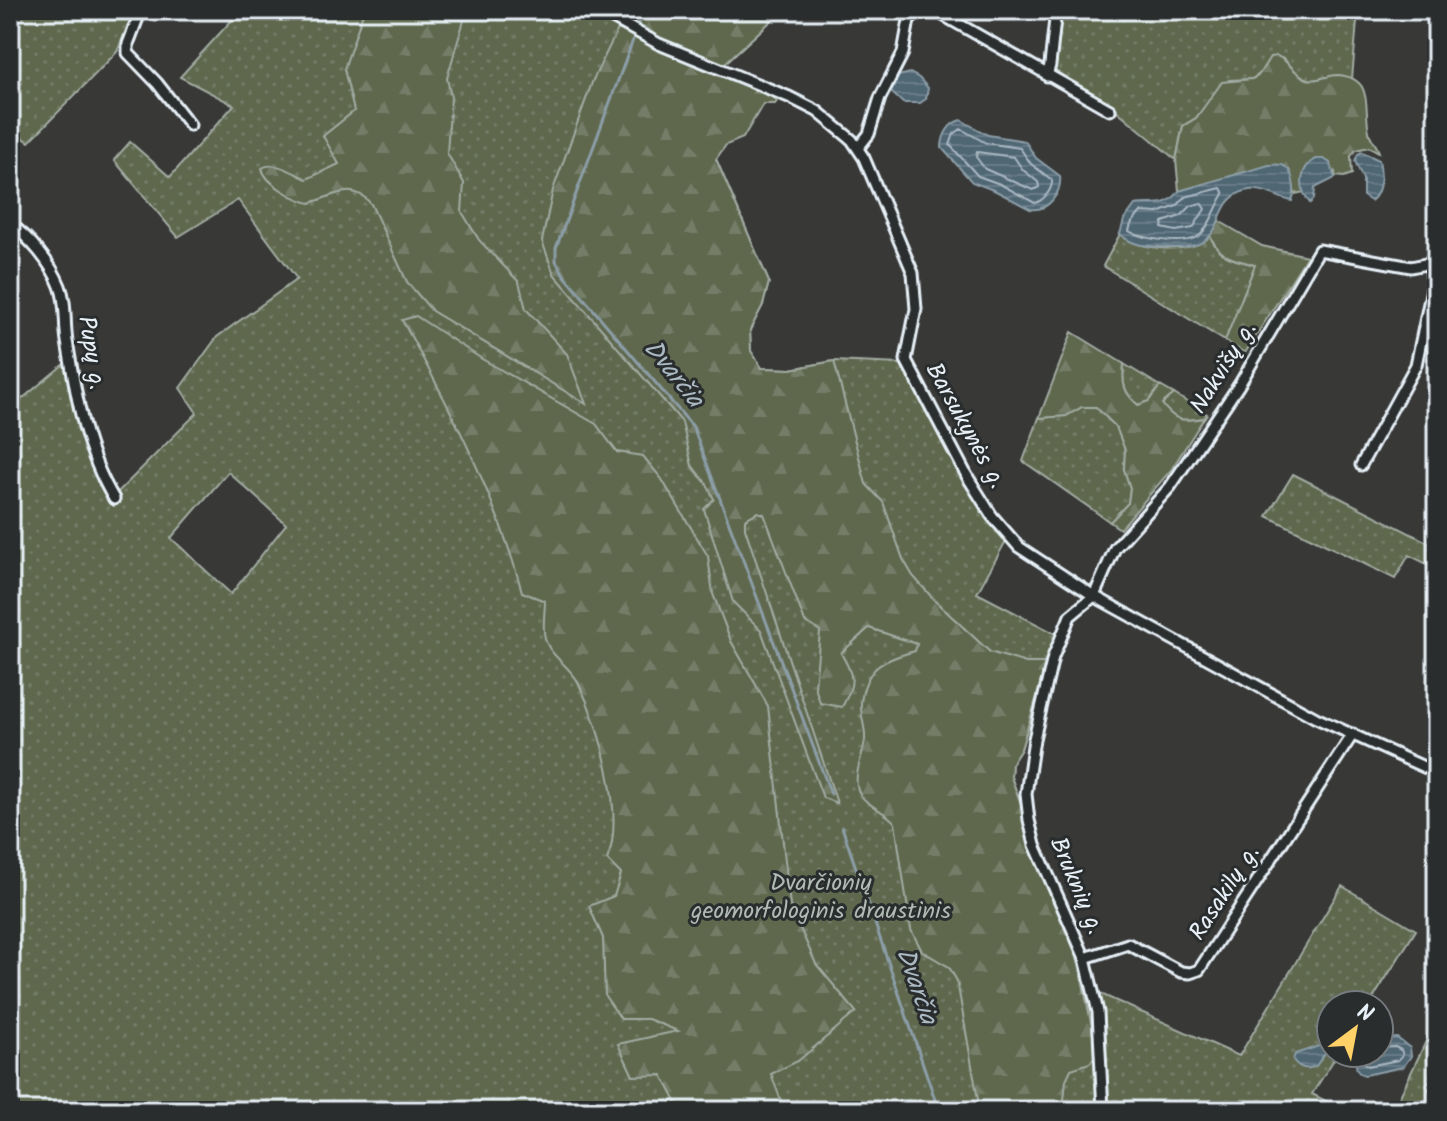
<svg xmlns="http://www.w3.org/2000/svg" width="1447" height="1121" font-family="Kalam,sans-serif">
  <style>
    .grass { fill: url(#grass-dots); stroke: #a3aca3; stroke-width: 2; fill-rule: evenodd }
    .forest { fill: url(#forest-firs); stroke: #a3aca3; stroke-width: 2 }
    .water { fill: url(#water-rules); stroke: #8c9ea8; stroke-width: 2 }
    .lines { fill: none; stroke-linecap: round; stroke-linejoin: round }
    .shore { stroke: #abb9c3; stroke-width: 2 }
    .stream { stroke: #8c9ea8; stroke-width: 3 }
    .street-casing { stroke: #e8f1f8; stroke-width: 15 }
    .street { stroke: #2a2d2e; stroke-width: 9 }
    .labels { text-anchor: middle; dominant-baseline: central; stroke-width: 6; stroke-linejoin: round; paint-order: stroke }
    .street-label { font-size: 24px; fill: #e8f1f8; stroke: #2a2d2e }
    .park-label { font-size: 24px; fill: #b1bab4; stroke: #2a2d2e }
    .water-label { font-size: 26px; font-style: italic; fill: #abb9c3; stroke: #2a2d2e }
  </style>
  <defs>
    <pattern id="grass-dots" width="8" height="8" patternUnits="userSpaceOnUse" patternTransform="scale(2)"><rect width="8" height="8" fill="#5e674e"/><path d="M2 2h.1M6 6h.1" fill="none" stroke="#757d68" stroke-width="1.8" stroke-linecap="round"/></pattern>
    <pattern id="forest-firs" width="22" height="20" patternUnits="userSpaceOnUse" patternTransform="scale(2)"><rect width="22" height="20" fill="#5e674e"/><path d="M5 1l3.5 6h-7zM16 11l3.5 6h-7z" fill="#757d68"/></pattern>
    <pattern id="water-rules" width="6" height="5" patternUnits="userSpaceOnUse" patternTransform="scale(2)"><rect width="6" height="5" fill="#4f6673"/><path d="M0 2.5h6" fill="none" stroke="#687c88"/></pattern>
  </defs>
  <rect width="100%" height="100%" fill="#383837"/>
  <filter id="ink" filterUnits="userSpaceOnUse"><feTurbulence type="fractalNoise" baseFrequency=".0125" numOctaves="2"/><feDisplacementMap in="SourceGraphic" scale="16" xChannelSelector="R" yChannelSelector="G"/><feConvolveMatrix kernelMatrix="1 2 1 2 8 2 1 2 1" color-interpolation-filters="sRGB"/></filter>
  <g filter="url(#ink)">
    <!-- grass -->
    <path class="grass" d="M10,10H134L117,52L29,142L10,128Z
      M241,10H783L723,65L716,159L769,282L763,305L750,330L751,351L762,368L791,369L834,361L900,364L991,524L1006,541L977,593L1056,634L1021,749L1012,763L1011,777L1021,804L1029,843L1068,932L1083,986L1239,1056L1342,886L1416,930L1369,1005H1331V1053H1338L1312,1094L1345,1111H10V409L64,364L92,466L111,499L197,413L180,388L217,337L297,279L238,200L178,237L114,160L130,142L170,177L234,105L180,77ZM228,472L286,524L231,594L171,538Z
      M1051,10H1358L1352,79L1338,75L1312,80L1306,78L1297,73L1283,58L1252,79L1229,80L1196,118L1183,126L1176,160L1115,109L1043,68Z
      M1120,234C1137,251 1195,255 1210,236C1221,259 1232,259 1255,265L1225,341L1103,266Z
      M1124,364L1160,386L1149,402L1138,405C1123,392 1122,383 1124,364Z
      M1174,394L1207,414L1204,418C1183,421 1176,423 1162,404Z
      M1082,407H1096L1116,427L1125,450L1124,469L1130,488L1128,503L1110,522L1023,461L1039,418L1066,416Z
      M1293,474L1437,547V569L1409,555L1395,579L1267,516Z
      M1437,1018V1069L1426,1086L1437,1099V1111H1393Z"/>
    <!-- forest -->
    <path class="forest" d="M364,10H467L447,78L451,97L447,153L464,183L462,212L479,240L519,282L526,309L567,354L586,404L432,311L407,282L371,204C353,181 334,196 310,203C295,199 265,184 262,168C275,160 293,173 307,179L339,164L323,136L354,111L344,69Z
      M626,10H783L723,65L659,40L623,22Z
      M618,29L682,59L780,97L775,104H763L743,138L726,145L716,159L769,282L763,305L750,330L751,351L762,368L791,369L834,361L866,484L883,502L903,559L913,576L936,602L990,652L1026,663H1047L1021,749L1012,763L1011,777L1021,804L1029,843L1068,932L1079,964L1093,1032L1094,1057L1090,1063L1071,1069L1066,1080L1063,1111H980L957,981L949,967L922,951L911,930L895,823C885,810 864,806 858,790C853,775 863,756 865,740C866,728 860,715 861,703C865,666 884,660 915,651L917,644L869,628L841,653C854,677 856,682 842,707L820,703L815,687L820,631L805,622L764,514L758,512L745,519V528L837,803L823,798L761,630L733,602L704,509L714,499L707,484L692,466L682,422L554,274L542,241L553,190L593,80Z
      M1277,56C1289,61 1294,74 1307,79C1317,82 1328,75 1338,75C1377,78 1362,112 1370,135C1373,142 1377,145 1379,152L1369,147L1356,150L1351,156L1352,174L1344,177L1335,176V172L1304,192L1295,194L1289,170L1256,169L1179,191L1176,160L1183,126L1196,118L1222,82L1252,79L1258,76L1270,57Z
      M1219,221L1262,246L1307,256L1245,353L1225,341L1255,265C1232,258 1221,259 1210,236Z
      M416,316L482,359L596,424L617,452L643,456L661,478L708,556L713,594L731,641L768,706L790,906L816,964L856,1012L798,1061L771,1074L785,1111H681L662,1075L633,1076L618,1044L678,1031L648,1019H621L605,996L603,938L589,906L614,896L621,874L607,860C626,815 599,724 578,682C570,666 549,656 545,638C542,627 545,612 545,601L522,592C496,496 450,407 402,320Z
      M1072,332L1124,364C1122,383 1123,392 1138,405L1149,401L1160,386L1174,394L1162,404C1176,423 1183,421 1204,418L1171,470L1120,529L1110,522L1128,503L1130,488L1124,469L1125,450L1116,427L1096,407H1082L1066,416L1039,418Z"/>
    <!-- water -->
    <path class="water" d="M910,73L919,78L928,88L926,99L920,103H903L891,92L898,76Z
      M961,120L988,135L1025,141L1036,158L1060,176C1062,193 1048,212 1030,209L996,191L972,182L942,148C942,135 949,123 961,120Z
      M1362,152L1379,160C1382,173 1382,192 1371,201L1363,196V179L1355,161L1358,154Z
      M1316,159H1324L1330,163L1335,178L1315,188L1314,199L1310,203C1298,189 1299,168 1316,159Z
      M1269,165C1273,165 1278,164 1282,165C1294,169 1296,192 1292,201C1276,198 1262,186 1245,191C1204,203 1237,255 1160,247C1146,246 1130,245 1120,234L1124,220L1135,205C1153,202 1167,209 1179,191Z
      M1397,1038L1410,1048L1411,1056L1403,1067L1365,1075C1353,1073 1355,1061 1360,1053H1379V1040Z
      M1319,1046L1325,1048V1053L1316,1066C1307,1070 1299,1069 1293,1060L1295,1054Z"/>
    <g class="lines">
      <!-- shore -->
      <path class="shore" d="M961,129L986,143L1020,148L1031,164L1052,180C1053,188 1044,201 1035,203L1000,184L978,176L950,145L954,134Z
        M977,152L1014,157L1023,170L1038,182L1039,187L1033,190L985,169L976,157Z
        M1221,188L1224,194C1216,206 1212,222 1202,233C1191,247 1143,240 1129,231L1131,224L1141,212L1158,213L1177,206L1185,197Z
        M1201,203L1205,209L1193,228L1176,231L1162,228L1163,222L1181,216L1191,206Z
        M1366,1053L1364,1063L1368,1066L1398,1060L1403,1055L1401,1050L1395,1047L1379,1048"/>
      <!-- stream -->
      <path class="stream" d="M638,25L643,10
        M633,40L556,248V261L564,275L693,427L831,794
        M842,827L939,1111"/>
      <!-- street casing -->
      <g class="street-casing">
        <path id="street" d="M141,10L128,44V53L157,83L190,125
          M598,10L659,44L789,97L817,111L852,140L864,158L913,273L916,309L906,360L967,476L992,516L1019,547L1094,596L1316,718L1437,773
          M934,10L1110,110
          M1047,76L1050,65L1056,10
          M858,148L869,134L880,98L903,53L909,20L919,10
          M10,224C30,238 51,263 60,286C67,303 64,323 67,341C76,396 85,451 114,499
          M1361,465L1416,365L1433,284L1430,263L1437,246
          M1085,958L1128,944L1181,972L1190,973L1199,970L1353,734
          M1103,1111L1098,1012L1085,958L1035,845L1029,820L1026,794L1034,739L1053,657L1070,616L1094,596L1115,548L1170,487L1239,385L1319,250L1411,267L1430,263"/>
      </g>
      <!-- street -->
      <use href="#street" class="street"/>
    </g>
  </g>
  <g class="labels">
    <!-- street labels -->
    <g class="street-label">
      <text transform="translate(91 353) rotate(81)">Pupų g.</text>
      <text transform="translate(1224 368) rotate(-58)">Nakvišų g.</text>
      <text transform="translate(965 426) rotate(61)">Barsukynės g.</text>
      <text transform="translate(1076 886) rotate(67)">Bruknių g.</text>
      <text transform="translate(1225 893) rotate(-57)">Rasakilų g.</text>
    </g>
    <!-- park labels -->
    <g class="park-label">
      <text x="821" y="883">Dvarčionių<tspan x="821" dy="28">geomorfologinis draustinis</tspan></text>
    </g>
    <!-- water labels -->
    <g class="water-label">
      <text transform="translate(673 374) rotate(51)">Dvarčia</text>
      <text transform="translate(916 986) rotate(71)">Dvarčia</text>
    </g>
  </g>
  <!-- margin -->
  <rect width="1447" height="1121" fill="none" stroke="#2a2d2e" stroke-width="40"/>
  <rect x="20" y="20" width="1407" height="1081" fill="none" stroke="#e8f1f8" stroke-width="3" filter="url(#ink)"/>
  <!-- north arrow -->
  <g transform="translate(1355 1029) rotate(32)"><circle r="38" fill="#2a2d2e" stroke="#767b7f" stroke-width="2"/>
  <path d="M0-6L14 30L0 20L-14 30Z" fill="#ffd166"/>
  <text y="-12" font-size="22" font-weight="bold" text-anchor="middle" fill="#e8f1f8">N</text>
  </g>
</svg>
